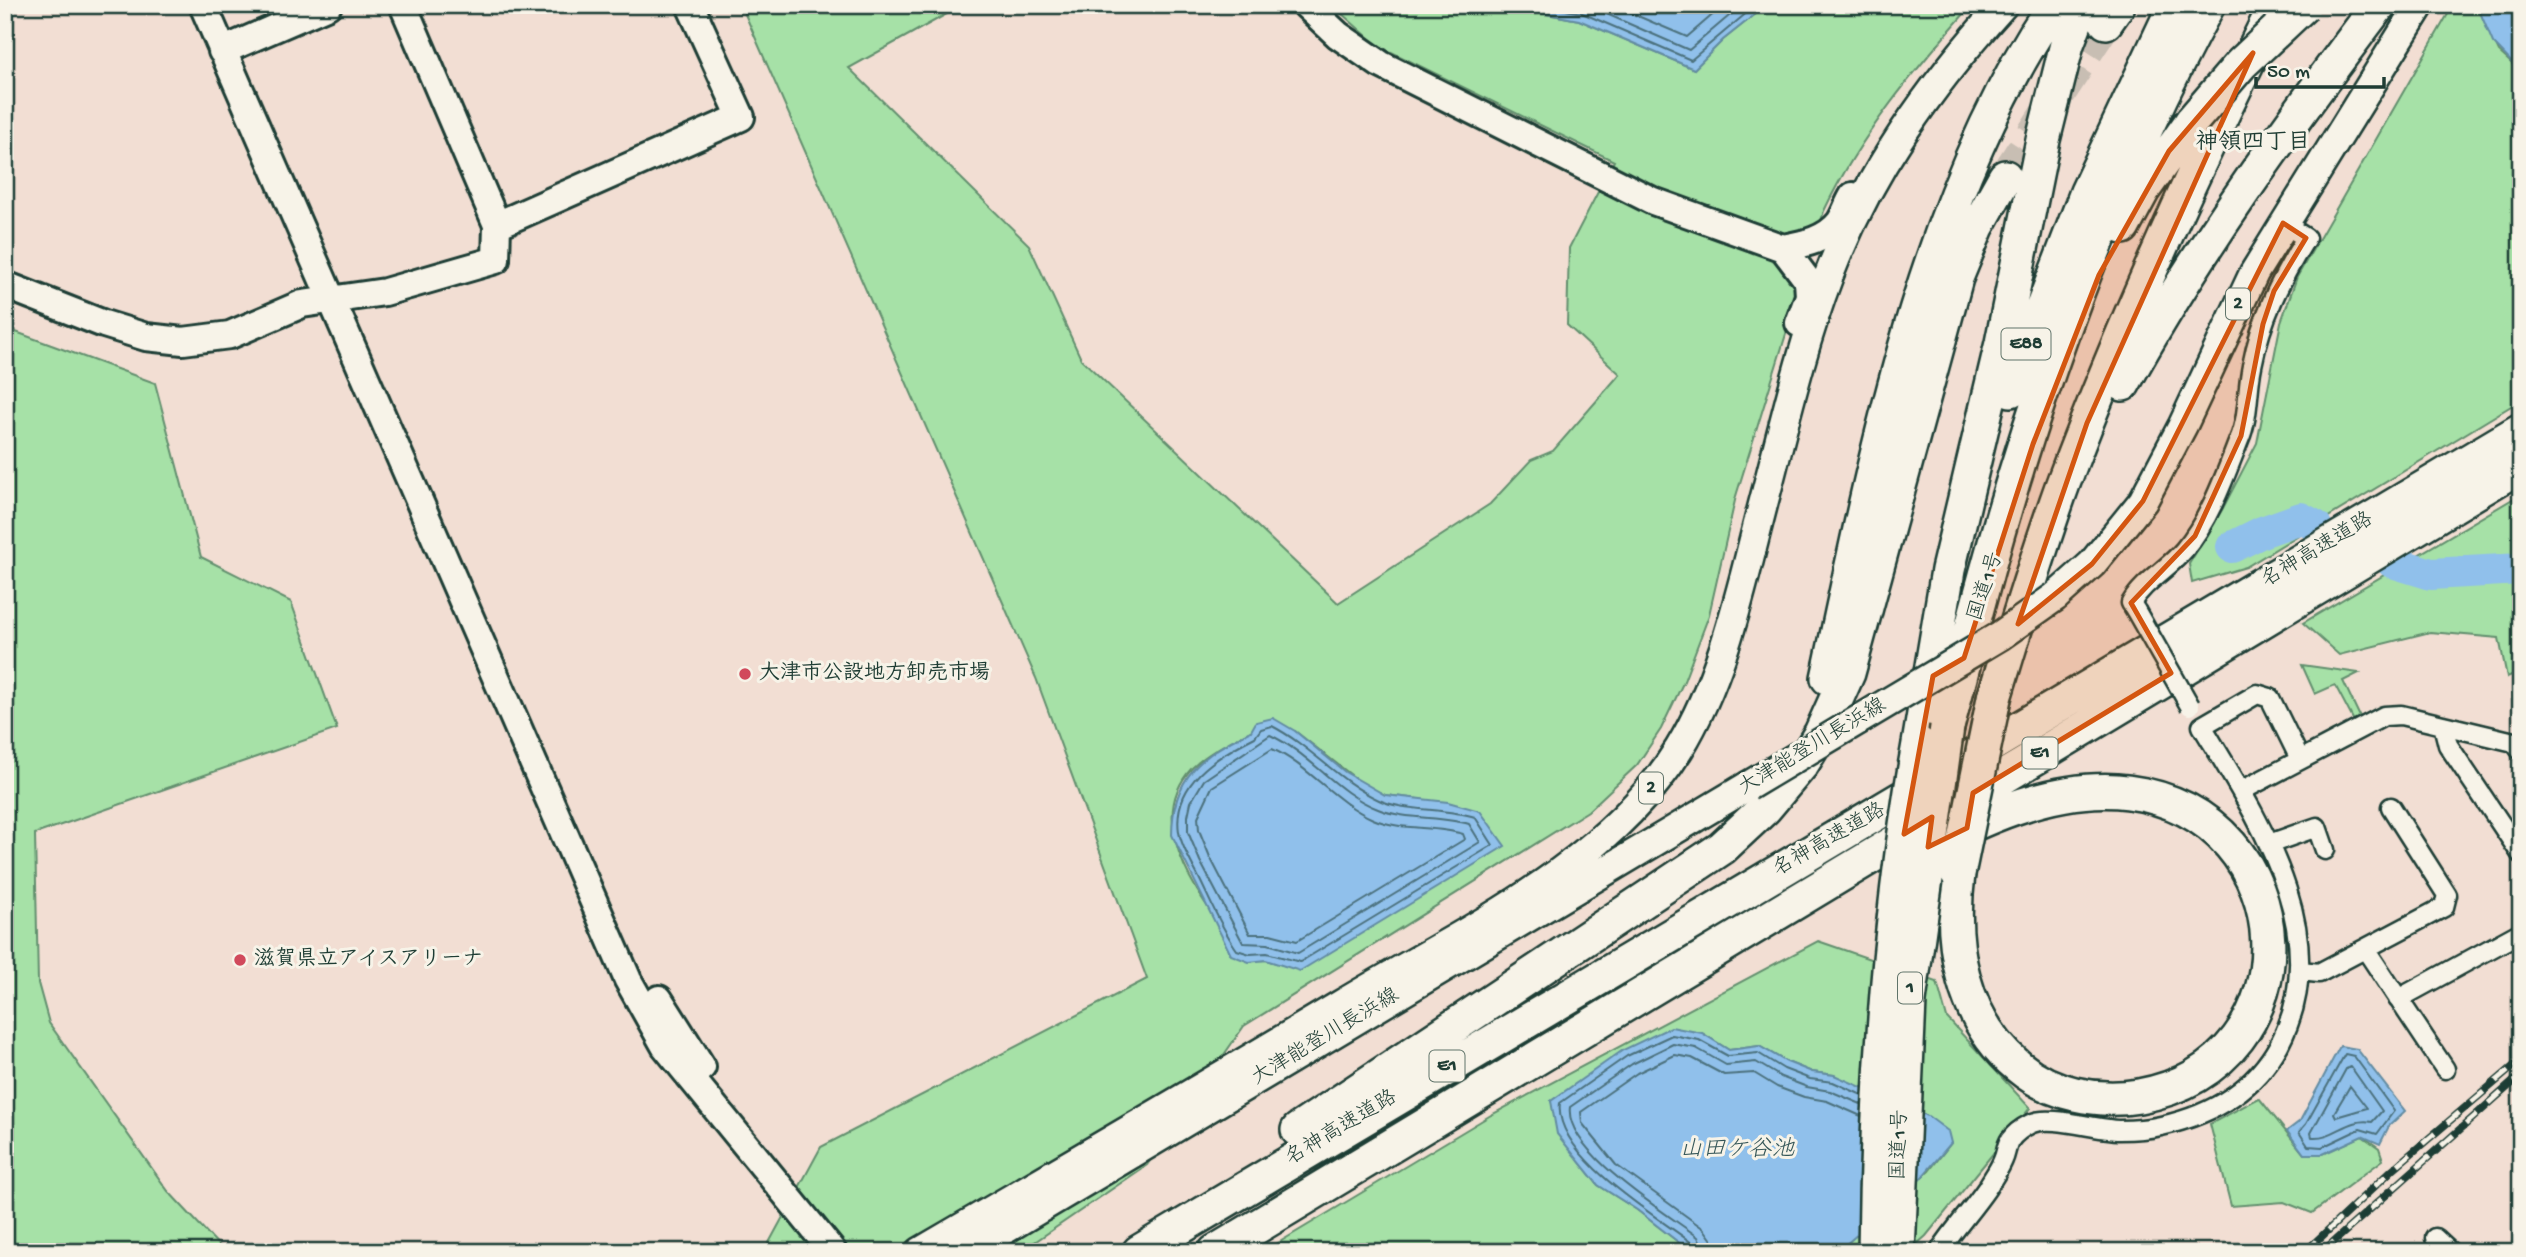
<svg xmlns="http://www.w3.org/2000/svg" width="2526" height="1257" font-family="'Gochi Hand','Klee One',sans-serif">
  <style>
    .green { fill: #a6e1a7; stroke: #628f6e; stroke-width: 2; fill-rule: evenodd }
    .water { fill: #90c0eb; stroke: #638ca2; stroke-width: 2 }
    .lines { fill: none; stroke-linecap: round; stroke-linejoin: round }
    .shore { stroke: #4c717d; stroke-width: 2 }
    .river { stroke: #90c0eb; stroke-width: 32 }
    .highway-tunnel { stroke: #c8beb3; stroke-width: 33; stroke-dasharray: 33 17; stroke-linecap: butt }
    .street-casing { stroke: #1f3d34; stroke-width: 23 }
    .secondary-casing { stroke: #1f3d34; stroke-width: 32 }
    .primary-casing { stroke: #1f3d34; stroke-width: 33 }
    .highway-casing { stroke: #1f3d34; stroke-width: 38 }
    .street { stroke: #f7f3e8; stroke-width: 18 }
    .secondary { stroke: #f7f3e8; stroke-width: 26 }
    .primary { stroke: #f7f3e8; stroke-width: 28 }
    .highway { stroke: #f7f3e8; stroke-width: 33 }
    .rail-casing { stroke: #1f3d34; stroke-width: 8 }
    .rail { stroke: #f7f3e8; stroke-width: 5; stroke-dasharray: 16; stroke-linecap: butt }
    .street-bridge-casing { stroke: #1f3d34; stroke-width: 23; stroke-linecap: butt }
    .primary-bridge-casing { stroke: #1f3d34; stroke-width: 33; stroke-linecap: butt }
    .highway-bridge-casing { stroke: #1f3d34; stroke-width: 38; stroke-linecap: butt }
    .street-bridge { stroke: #f7f3e8; stroke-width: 18 }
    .primary-bridge { stroke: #f7f3e8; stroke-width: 28 }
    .highway-bridge { stroke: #f7f3e8; stroke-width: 33 }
    .marked { fill: #d45610; fill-opacity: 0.2; stroke: #d45610; stroke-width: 5; stroke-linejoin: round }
    .poi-dot { fill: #d1495b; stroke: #f7f3e8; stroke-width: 2.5 }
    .labels { text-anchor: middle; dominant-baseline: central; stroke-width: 6; stroke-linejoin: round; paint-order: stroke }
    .shield { fill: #f7f3e8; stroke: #60746a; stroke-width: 2 }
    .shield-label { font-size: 19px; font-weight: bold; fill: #1f3d34 }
    .street-label { font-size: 21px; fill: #1f3d34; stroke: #f7f3e8 }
    .poi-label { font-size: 21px; font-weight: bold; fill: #1f3d34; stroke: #f7f3e8; text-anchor: start }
    .neighbourhood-label { font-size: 23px; font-weight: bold; fill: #1f3d34; stroke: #f7f3e8 }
    .water-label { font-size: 23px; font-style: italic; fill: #365759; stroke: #f7f3e8 }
  </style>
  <rect width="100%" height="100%" fill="#f2ded3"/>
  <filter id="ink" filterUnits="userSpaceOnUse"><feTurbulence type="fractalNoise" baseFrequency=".0143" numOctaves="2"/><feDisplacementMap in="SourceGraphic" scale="14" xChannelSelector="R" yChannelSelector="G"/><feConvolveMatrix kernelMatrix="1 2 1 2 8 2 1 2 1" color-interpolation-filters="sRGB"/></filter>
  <g filter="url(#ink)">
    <!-- green -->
    <path class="green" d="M741,5H963L849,68L1029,245L1081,359L1338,603L1490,504L1531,460L1553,451L1620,374L1567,325L1569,248L1614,161L1377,45L1332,5H1498L1579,20L1694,69L1723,40L1767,5H1972C1916,68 1860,135 1824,211L1736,496L1709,615L1684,681L1661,729L1637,765L1588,811L1244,1026L1147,1165L1020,1252H764L821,1147L1147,979L1036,678ZM1251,731H1295L1364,785L1385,795L1419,799L1300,970L1266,960L1249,961C1212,915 1137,827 1192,768C1207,753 1232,740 1251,731Z
      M2466,5H2477L2499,52L2521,72V400L2246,567L2192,583L2189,564L2222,510L2257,443L2281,322L2297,277L2448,14Z
      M5,328L155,383L201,557L291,602L337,729L35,834L38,983L49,1023L168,1191L225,1252H5Z
      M2521,494V671L2507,677L2499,638L2430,632L2339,655L2303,623Z
      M2302,665L2359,673L2343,681L2361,719L2355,723L2335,685L2315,694Z
      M1818,941L1937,982L1947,1018L2030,1108L1926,1236L1908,1252H1837L1929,1171L1951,1143L1834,1075L1812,1072L1787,1062L1759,1046L1729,1050L1702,1033L1588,1077L1551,1101L1576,1157L1598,1185L1637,1210L1691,1252H1263L1491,1115Z
      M2259,1098L2304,1154H2323L2362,1136L2379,1148L2383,1160L2312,1213L2284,1202L2231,1206L2210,1124Z"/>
    <!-- water -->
    <path class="water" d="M1498,5H1767L1723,40L1694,69L1579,20Z
      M2477,5H2521V72L2493,43Z
      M1273,718L1295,731L1345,772L1385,795L1448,802L1480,811L1505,846L1300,971L1266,960L1249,962L1231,955L1172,835C1172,777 1201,755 1251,731L1256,722Z
      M1671,1027L1702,1033L1729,1050L1759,1046L1787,1062L1812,1072L1834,1075L1928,1116L1948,1131L1951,1143L1917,1183L1837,1252H1691L1637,1210L1598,1185L1557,1134L1551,1101L1623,1050Z
      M2340,1046L2357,1049L2405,1111L2389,1126L2380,1144L2362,1136L2323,1154H2304L2287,1131L2300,1121Z"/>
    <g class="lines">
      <!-- shore -->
      <path class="shore" d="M1538,5L1582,13L1691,60L1756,5
        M1586,5L1689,50L1742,5
        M1612,5L1687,37L1724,5
        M1272,726C1311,746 1339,782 1379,800C1402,811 1446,808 1475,817L1493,845L1300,962L1267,953L1250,954L1237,950C1222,929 1212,905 1201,882C1194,867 1182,849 1179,832C1172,783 1217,756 1255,737L1261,729Z
        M1270,735C1310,753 1336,793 1378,809C1405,820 1440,816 1469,824L1480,842L1298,953L1268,944L1243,943L1200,861L1188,832V816L1191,802L1204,780Z
        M1272,749C1307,764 1333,801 1373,819C1401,831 1434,825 1463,834L1465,839L1297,941L1270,934H1250L1210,857L1199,830L1198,817L1212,787Z
        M2345,1054L2354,1056L2394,1111L2377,1134L2360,1129L2322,1147L2308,1146L2299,1132L2306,1124Z
        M2351,1067L2382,1111L2372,1122C2349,1117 2334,1139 2312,1137L2311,1133L2346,1069Z
        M2350,1086L2367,1108L2336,1117L2334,1113Z
        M1695,1252L1692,1243C1655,1215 1553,1155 1560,1103L1627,1056L1672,1035L1699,1040L1728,1056L1758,1053L1784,1069L1810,1079L1833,1082L1862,1095
        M1704,1252L1698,1237C1665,1212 1564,1151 1570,1107L1632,1064L1673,1044L1696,1048L1726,1065L1756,1062L1781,1077L1807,1087L1830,1091L1861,1104
        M1714,1252L1712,1240L1704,1229L1616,1165L1582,1123L1581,1112L1637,1073L1675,1055L1692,1058L1724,1075L1754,1073L1777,1087L1804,1097L1827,1101L1861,1116"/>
      <!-- river -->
      <path class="river" d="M2232,547L2262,532L2301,518L2316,526
        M2392,562L2431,574L2521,569"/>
      <!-- highway-tunnel -->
      <path class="highway-tunnel" d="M2005,177L2106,22"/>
      <!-- street casing -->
      <g class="street-casing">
        <path id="street" d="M2136,611L2131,603C2144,581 2168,569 2184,550C2209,521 2225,476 2239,440C2249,418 2247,389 2252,366C2261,318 2281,279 2306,238L2283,223
          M2443,725L2448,745L2521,854
          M2241,791L2384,716L2401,715L2514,742L2521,751
          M2269,844L2317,827L2325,850
          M2366,950L2445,1069
          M2301,971L2319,973L2444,907L2447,895L2391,807
          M2398,999L2521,932
          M2435,1238L2450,1252
          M1939,1252C1954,1229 1972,1210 1987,1188C1992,1179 1999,1170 2003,1160C2006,1154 2006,1146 2010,1140C2015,1133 2022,1128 2030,1124C2050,1114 2095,1130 2119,1130C2132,1130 2148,1129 2161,1126C2211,1115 2254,1091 2279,1045C2337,935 2258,819 2202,726L2257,694L2270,698L2300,759"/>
      </g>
      <!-- secondary casing -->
      <g class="secondary-casing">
        <path id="secondary" d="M203,5L628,980L665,1046L833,1252
          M403,5L497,225L741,117L690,5
          M1306,5L1338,35L1380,64L1653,201L1783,248L1808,281L1809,296L1799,323
          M222,51L328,5
          M1783,248C1804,244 1826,240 1840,222C1845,214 1848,204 1853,196
          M5,285L104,324L146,337L183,341L230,335L302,304L385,292L496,260L497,225
          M659,999L702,1067"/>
      </g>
      <!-- primary casing -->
      <g class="primary-casing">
        <path id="primary" d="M2055,597L2092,564L2143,501L2183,425L2254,273L2420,5
          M920,1252C1061,1170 1202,1088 1342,1004C1458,934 1606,868 1679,749C1726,672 1743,579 1766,493C1785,420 1802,346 1829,275C1868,173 1930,86 2003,5
          M967,1252L1748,786"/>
      </g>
      <!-- highway casing -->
      <g class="highway-casing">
        <path id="highway" d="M2106,22L2118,5
          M2123,227L2143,190L2192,121
          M2123,384C2197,250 2287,127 2379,5
          M2011,390L2087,192L2175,5
          M1967,647C2023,426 2098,207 2208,5
          M1828,678C1876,453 1924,199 2054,5
          M1994,698C2016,626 2038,552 2064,481C2125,319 2198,160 2276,5
          M1947,727L1971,635
          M1919,744L1948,570L2002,343L2043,140L2067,44L2082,5
          M1945,838C1999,810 2066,784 2128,792C2307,815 2318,1064 2139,1096C2098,1103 2051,1094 2019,1067C1962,1020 1949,944 1958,874
          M1298,1130L1722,848L1765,808L1802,764L1821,733L1848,673L1956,278L1977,227L2005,177
          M1139,1252L2521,430
          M1215,1252L2521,465"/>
      </g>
      <!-- street -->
      <use href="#street" class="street"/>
      <!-- secondary -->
      <use href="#secondary" class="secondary"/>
      <!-- primary -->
      <use href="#primary" class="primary"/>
      <!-- highway -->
      <use href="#highway" class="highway"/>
      <!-- rail casing -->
      <g class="rail-casing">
        <path id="rail" d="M2305,1252L2393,1169L2521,1060
          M2322,1252L2521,1075"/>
      </g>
      <!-- rail -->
      <use href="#rail" class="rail"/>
      <!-- street-bridge casing -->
      <g class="street-bridge-casing">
        <path id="street-bridge" d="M2136,611L2190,706"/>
      </g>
      <!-- primary-bridge casing -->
      <g class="primary-bridge-casing">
        <path id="primary-bridge" d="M1748,786L2001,635L2055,597"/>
      </g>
      <!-- highway-bridge casing -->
      <g class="highway-bridge-casing">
        <path id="highway-bridge" d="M2192,121L2241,64L2304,5
          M1958,874L1994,698
          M1875,1252C1877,1081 1889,912 1919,744
          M1898,1252L1909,1001L1947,727"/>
      </g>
      <!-- street-bridge -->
      <use href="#street-bridge" class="street-bridge"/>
      <!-- primary-bridge -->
      <use href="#primary-bridge" class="primary-bridge"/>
      <!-- highway-bridge -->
      <use href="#highway-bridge" class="highway-bridge"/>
    </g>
  </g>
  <!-- marked area -->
  <path class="marked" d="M2253,53L2087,423L2018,624L2092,564L2143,501L2283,223L2306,238L2274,291L2263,324L2241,436L2195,536L2131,603L2171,673L1973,793L1967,828L1928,847L1932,817L1904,834L1933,676L1964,658L2033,444L2099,275L2169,151Z"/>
  <!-- markers -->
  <g class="poi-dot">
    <circle cx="745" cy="674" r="7"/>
    <circle cx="240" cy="960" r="7"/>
  </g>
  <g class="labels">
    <!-- shield labels -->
    <g class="shield">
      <rect x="2226" y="288.5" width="24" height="31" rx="5"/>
      <rect x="2001.5" y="328.5" width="49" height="31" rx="5"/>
      <rect x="2022.5" y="737.5" width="35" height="31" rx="5"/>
      <rect x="1639" y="772.5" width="24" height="31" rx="5"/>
      <rect x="1898" y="972.5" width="24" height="31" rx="5"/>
      <rect x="1429.5" y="1050.5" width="35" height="31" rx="5"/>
    </g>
    <g class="shield-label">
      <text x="2238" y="304">2</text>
      <text x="2026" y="344">E88</text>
      <text x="2040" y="753">E1</text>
      <text x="1651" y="788">2</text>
      <text x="1910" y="988">1</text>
      <text x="1447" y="1066">E1</text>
    </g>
    <!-- street labels -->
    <g class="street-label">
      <text transform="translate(2318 551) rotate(-31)">名神高速道路</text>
      <text transform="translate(1987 587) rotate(-72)">国道1号</text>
      <text transform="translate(1813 748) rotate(-31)">大津能登川長浜線</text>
      <text transform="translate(1830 841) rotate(-30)">名神高速道路</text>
      <text transform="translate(1326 1038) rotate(-31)">大津能登川長浜線</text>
      <text transform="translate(1342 1129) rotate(-31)">名神高速道路</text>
      <text transform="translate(1901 1145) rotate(-88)">国道1号</text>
    </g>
    <!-- poi labels -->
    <g class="poi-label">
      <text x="759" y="674">大津市公設地方卸売市場</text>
      <text x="254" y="960">滋賀県立アイスアリーナ</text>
    </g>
    <!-- neighbourhood labels -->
    <g class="neighbourhood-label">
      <text x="2253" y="143">神領四丁目</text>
    </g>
    <!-- water labels -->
    <g class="water-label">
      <text x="1737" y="1150">山田ケ谷池</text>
    </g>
  </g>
  <!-- margin -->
  <rect width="2526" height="1257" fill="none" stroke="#f7f3e8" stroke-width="28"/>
  <rect x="14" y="14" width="2498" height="1229" fill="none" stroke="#1f3d34" stroke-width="2.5" filter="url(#ink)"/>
  <!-- scale -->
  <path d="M2256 77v10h128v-10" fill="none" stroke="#1f3d34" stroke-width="3.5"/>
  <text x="2267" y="77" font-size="21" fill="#1f3d34" stroke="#f7f3e8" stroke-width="5" paint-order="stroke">50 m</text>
</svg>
